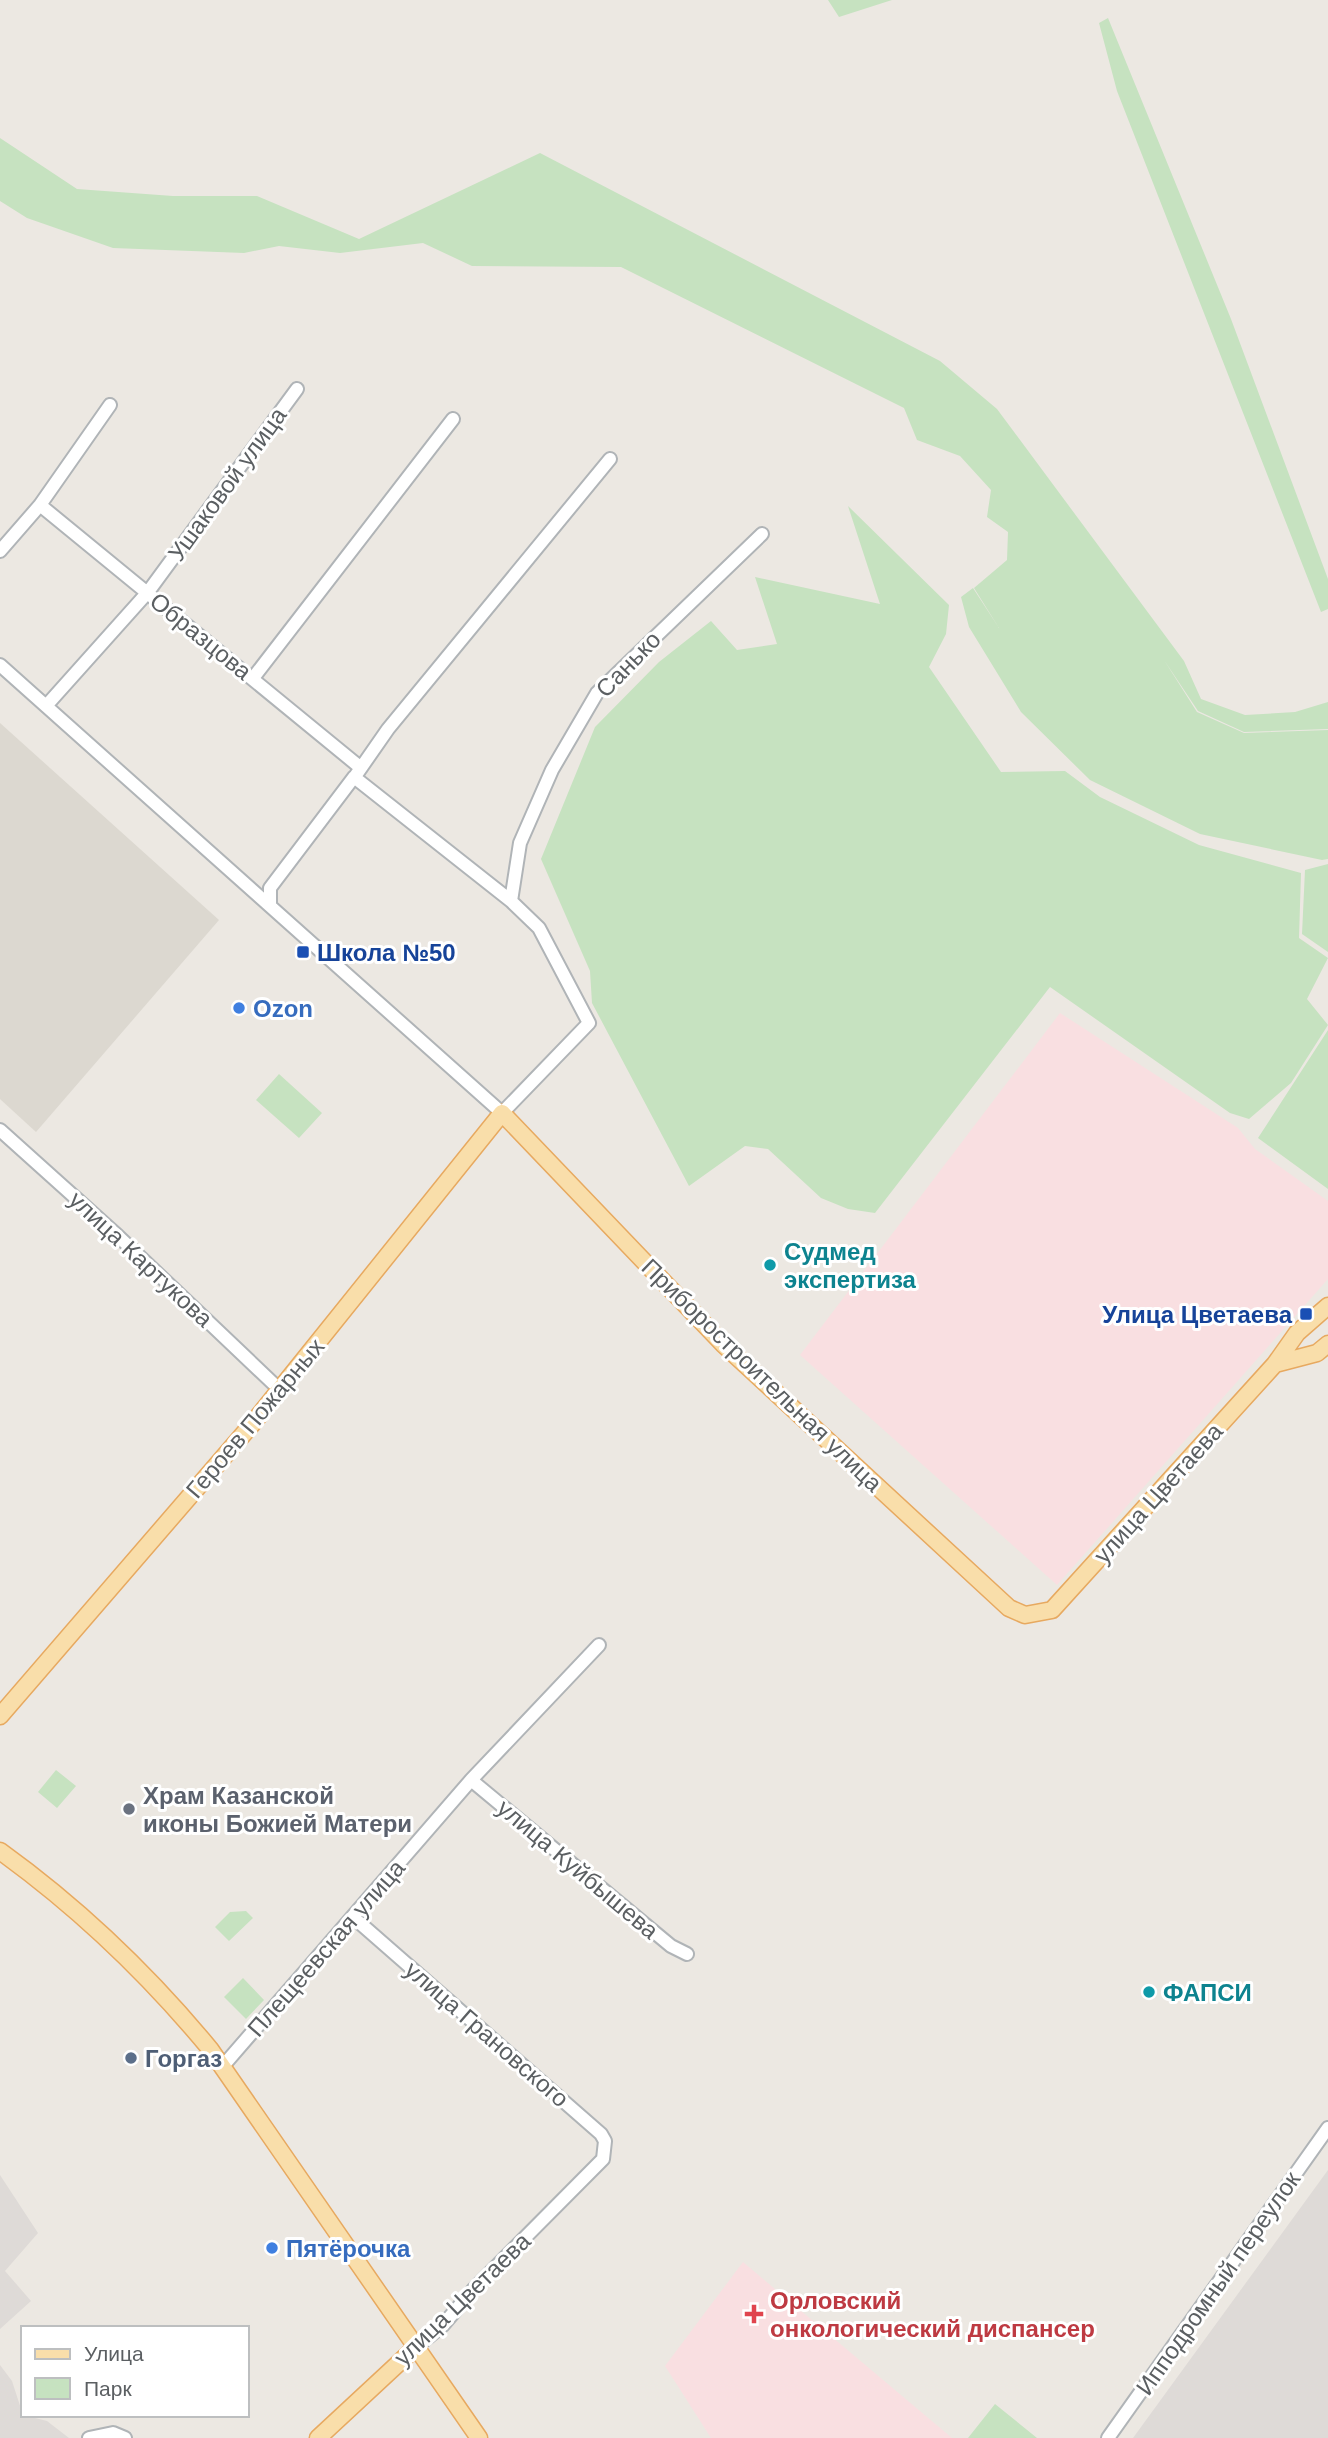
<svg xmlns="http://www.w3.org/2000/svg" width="1328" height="2438" font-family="Arial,sans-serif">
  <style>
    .industrial { fill: #dedad7 }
    .education { fill: #dcd8d0 }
    .medical { fill: #f9dfe1 }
    .green { fill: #c6e2c0 }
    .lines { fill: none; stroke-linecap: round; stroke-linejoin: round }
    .minor-casing { stroke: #b0b4b7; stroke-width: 16 }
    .major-casing { stroke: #e7a960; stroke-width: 19 }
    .minor { stroke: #fff; stroke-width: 12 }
    .major { stroke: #f9deaa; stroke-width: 16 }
    .transit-dot { fill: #1a4fb4; stroke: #fff; stroke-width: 2.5 }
    .shop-dot { fill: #3f7fe0; stroke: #fff; stroke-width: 2.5 }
    .culture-dot { fill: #0f9aa8; stroke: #fff; stroke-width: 2.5 }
    .worship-dot { fill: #6b7280; stroke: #fff; stroke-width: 2.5 }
    .service-dot { fill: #5c6f8a; stroke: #fff; stroke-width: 2.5 }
    .health-dot { fill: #e0444e; stroke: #fff; stroke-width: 2.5 }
    .labels { text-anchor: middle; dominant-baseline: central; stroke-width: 6; stroke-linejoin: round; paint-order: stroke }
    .street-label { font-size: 24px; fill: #5b5f62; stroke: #fff }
    .transit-label { font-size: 24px; font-weight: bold; fill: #164399; stroke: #fff; text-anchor: start }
    .shop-label { font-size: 24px; font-weight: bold; fill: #366cbe; stroke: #fff; text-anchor: start }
    .culture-label { font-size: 24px; font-weight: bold; fill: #0d838f; stroke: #fff; text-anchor: start }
    .worship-label { font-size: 24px; font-weight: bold; fill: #5b616d; stroke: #fff; text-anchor: start }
    .service-label { font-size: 24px; font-weight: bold; fill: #4e5e75; stroke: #fff; text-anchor: start }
    .health-label { font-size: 24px; font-weight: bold; fill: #be3a42; stroke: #fff; text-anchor: start }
  </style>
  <rect width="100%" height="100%" fill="#ece8e2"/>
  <!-- industrial -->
  <path class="industrial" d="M1328,2170V2438H1133Z
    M0,2175L38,2233L5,2271L31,2301L0,2329Z
    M0,2365L12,2381L23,2415L47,2421L69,2438H0Z"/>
  <!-- education -->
  <path class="education" d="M0,723L219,920L36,1132L0,1099Z"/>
  <!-- medical -->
  <path class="medical" d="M1060,1013L1238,1128L1255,1149L1328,1201V1279L1057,1585L800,1355Z
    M743,2262L952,2438H711L665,2366Z"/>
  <!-- green -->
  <path class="green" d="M828,0H892L839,17Z
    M1108,18L1231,319L1328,579V609L1321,612L1117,91L1099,23Z
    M0,138L77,189L173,196H257L359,239L540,153L940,361L997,409L1184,661L1201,699L1245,715L1295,712L1328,702V729L1244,732L1198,711L1164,660L1197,712L1244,733L1328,730V859L1322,860L1200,834L1090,780L1021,712L969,627L961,597L973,588L999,628L974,588L1007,560L1008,532L987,517L991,490L960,456L917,440L904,408L621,267L472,266L423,243L340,253L279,246L244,253L113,248L27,218L0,201Z
    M848,506L949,605L946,634L929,667L1001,772L1065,771L1100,797L1199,845L1301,873L1299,938L1328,958L1307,999L1328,1025L1291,1083L1249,1119L1230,1113L1050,987L875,1213L848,1209L821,1198L768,1149L745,1146L689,1186L592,1003L590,971L541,859L595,727L659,662L711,621L737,650L777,644L755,577L880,604Z
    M1328,864V952L1302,934L1305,870Z
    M1328,1030V1189L1258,1138Z
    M279,1074L322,1113L299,1138L256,1100Z
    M56,1770L76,1786L57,1808L38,1792Z
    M246,1911L253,1918L229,1941L215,1927L230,1912Z
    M243,1978L264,2000L246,2019L224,1997Z
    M995,2404L1037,2438H968Z"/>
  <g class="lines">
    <!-- minor casing -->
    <g class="minor-casing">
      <path id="minor" d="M40,505L361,768
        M0,551L40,505L110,405
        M0,665L502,1113L589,1023L539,928L511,901L354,777L270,888V903
        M253,678L453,419
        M46,706L148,592L297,389
        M356,775L388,729L610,459
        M511,901L520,843L552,770L597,693L762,534
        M0,1130L118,1236L279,1389
        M471,1780L671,1946L687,1954
        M353,1917L601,2134L605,2141L603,2159L473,2290L443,2325L416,2347
        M223,2066L471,1780L599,1645
        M89,2438L113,2433L125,2438
        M1108,2438L1328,2128"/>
    </g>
    <!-- major casing -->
    <g class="major-casing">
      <path id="major" d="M1275,1364L1317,1353L1328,1344
        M0,1716L253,1423L502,1113L723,1344L1009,1608L1025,1615L1052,1610L1275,1364L1297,1333L1328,1306
        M0,1851C79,1908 148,1974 210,2049L479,2438
        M318,2438L416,2347"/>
    </g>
    <!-- minor -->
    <use href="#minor" class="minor"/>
    <!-- major -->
    <use href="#major" class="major"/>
  </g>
  <!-- markers -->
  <g class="transit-dot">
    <rect x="296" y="945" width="14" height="14" rx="3.5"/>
    <rect x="1299" y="1307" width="14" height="14" rx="3.5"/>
  </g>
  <g class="shop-dot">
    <circle cx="239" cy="1008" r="7"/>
    <circle cx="272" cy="2248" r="7"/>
  </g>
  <g class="culture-dot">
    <circle cx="770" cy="1265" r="7"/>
    <circle cx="1149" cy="1992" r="7"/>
  </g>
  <circle class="worship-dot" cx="129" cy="1809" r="7"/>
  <circle class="service-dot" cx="131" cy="2058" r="7"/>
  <path class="health-dot" d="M750.5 2303.5h7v7h7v7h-7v7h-7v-7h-7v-7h7z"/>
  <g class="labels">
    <!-- street labels -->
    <g class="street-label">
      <text transform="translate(227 484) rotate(-54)">Ушаковой улица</text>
      <text transform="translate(201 636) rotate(39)">Образцова</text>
      <text transform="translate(628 664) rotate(-46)">Санько</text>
      <text transform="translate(141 1259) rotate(43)">улица Картукова</text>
      <text transform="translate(762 1375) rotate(44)">Приборостроительная улица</text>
      <text transform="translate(255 1418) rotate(-50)">Героев Пожарных</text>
      <text transform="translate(1158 1493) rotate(-48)">улица Цветаева</text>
      <text transform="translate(578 1869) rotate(40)">улица Куйбышева</text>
      <text transform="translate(326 1948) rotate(-49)">Плещеевская улица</text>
      <text transform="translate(487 2034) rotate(41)">улица Грановского</text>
      <text transform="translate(1218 2283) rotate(-55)">Ипподромный переулок</text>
      <text transform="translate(462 2299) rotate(-44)">улица Цветаева</text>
    </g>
    <!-- transit labels -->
    <g class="transit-label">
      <text x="317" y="952">Школа №50</text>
      <text x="1292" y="1314" text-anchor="end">Улица Цветаева</text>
    </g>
    <!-- shop labels -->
    <g class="shop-label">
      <text x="253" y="1008">Ozon</text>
      <text x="286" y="2248">Пятёрочка</text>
    </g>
    <!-- culture labels -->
    <g class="culture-label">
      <text x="784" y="1251">Судмед<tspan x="784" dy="28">экспертиза</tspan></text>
      <text x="1163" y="1992">ФАПСИ</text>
    </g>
    <!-- worship labels -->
    <g class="worship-label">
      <text x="143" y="1795">Храм Казанской<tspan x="143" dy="28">иконы Божией Матери</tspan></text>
    </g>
    <!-- service labels -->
    <g class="service-label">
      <text x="145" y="2058">Горгаз</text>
    </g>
    <!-- health labels -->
    <g class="health-label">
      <text x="770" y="2300">Орловский<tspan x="770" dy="28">онкологический диспансер</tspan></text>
    </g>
  </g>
  <!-- legend -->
  <rect x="21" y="2326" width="228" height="91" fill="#ffffff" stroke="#bdbfc0" stroke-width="2"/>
  <rect x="35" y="2349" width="35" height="10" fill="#f9deaa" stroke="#bdbfc0" stroke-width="2"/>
  <text x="84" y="2361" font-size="21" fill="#5b5f62">Улица</text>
  <rect x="35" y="2378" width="35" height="21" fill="#c6e2c0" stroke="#bdbfc0" stroke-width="2"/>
  <text x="84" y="2396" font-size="21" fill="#5b5f62">Парк</text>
</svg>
